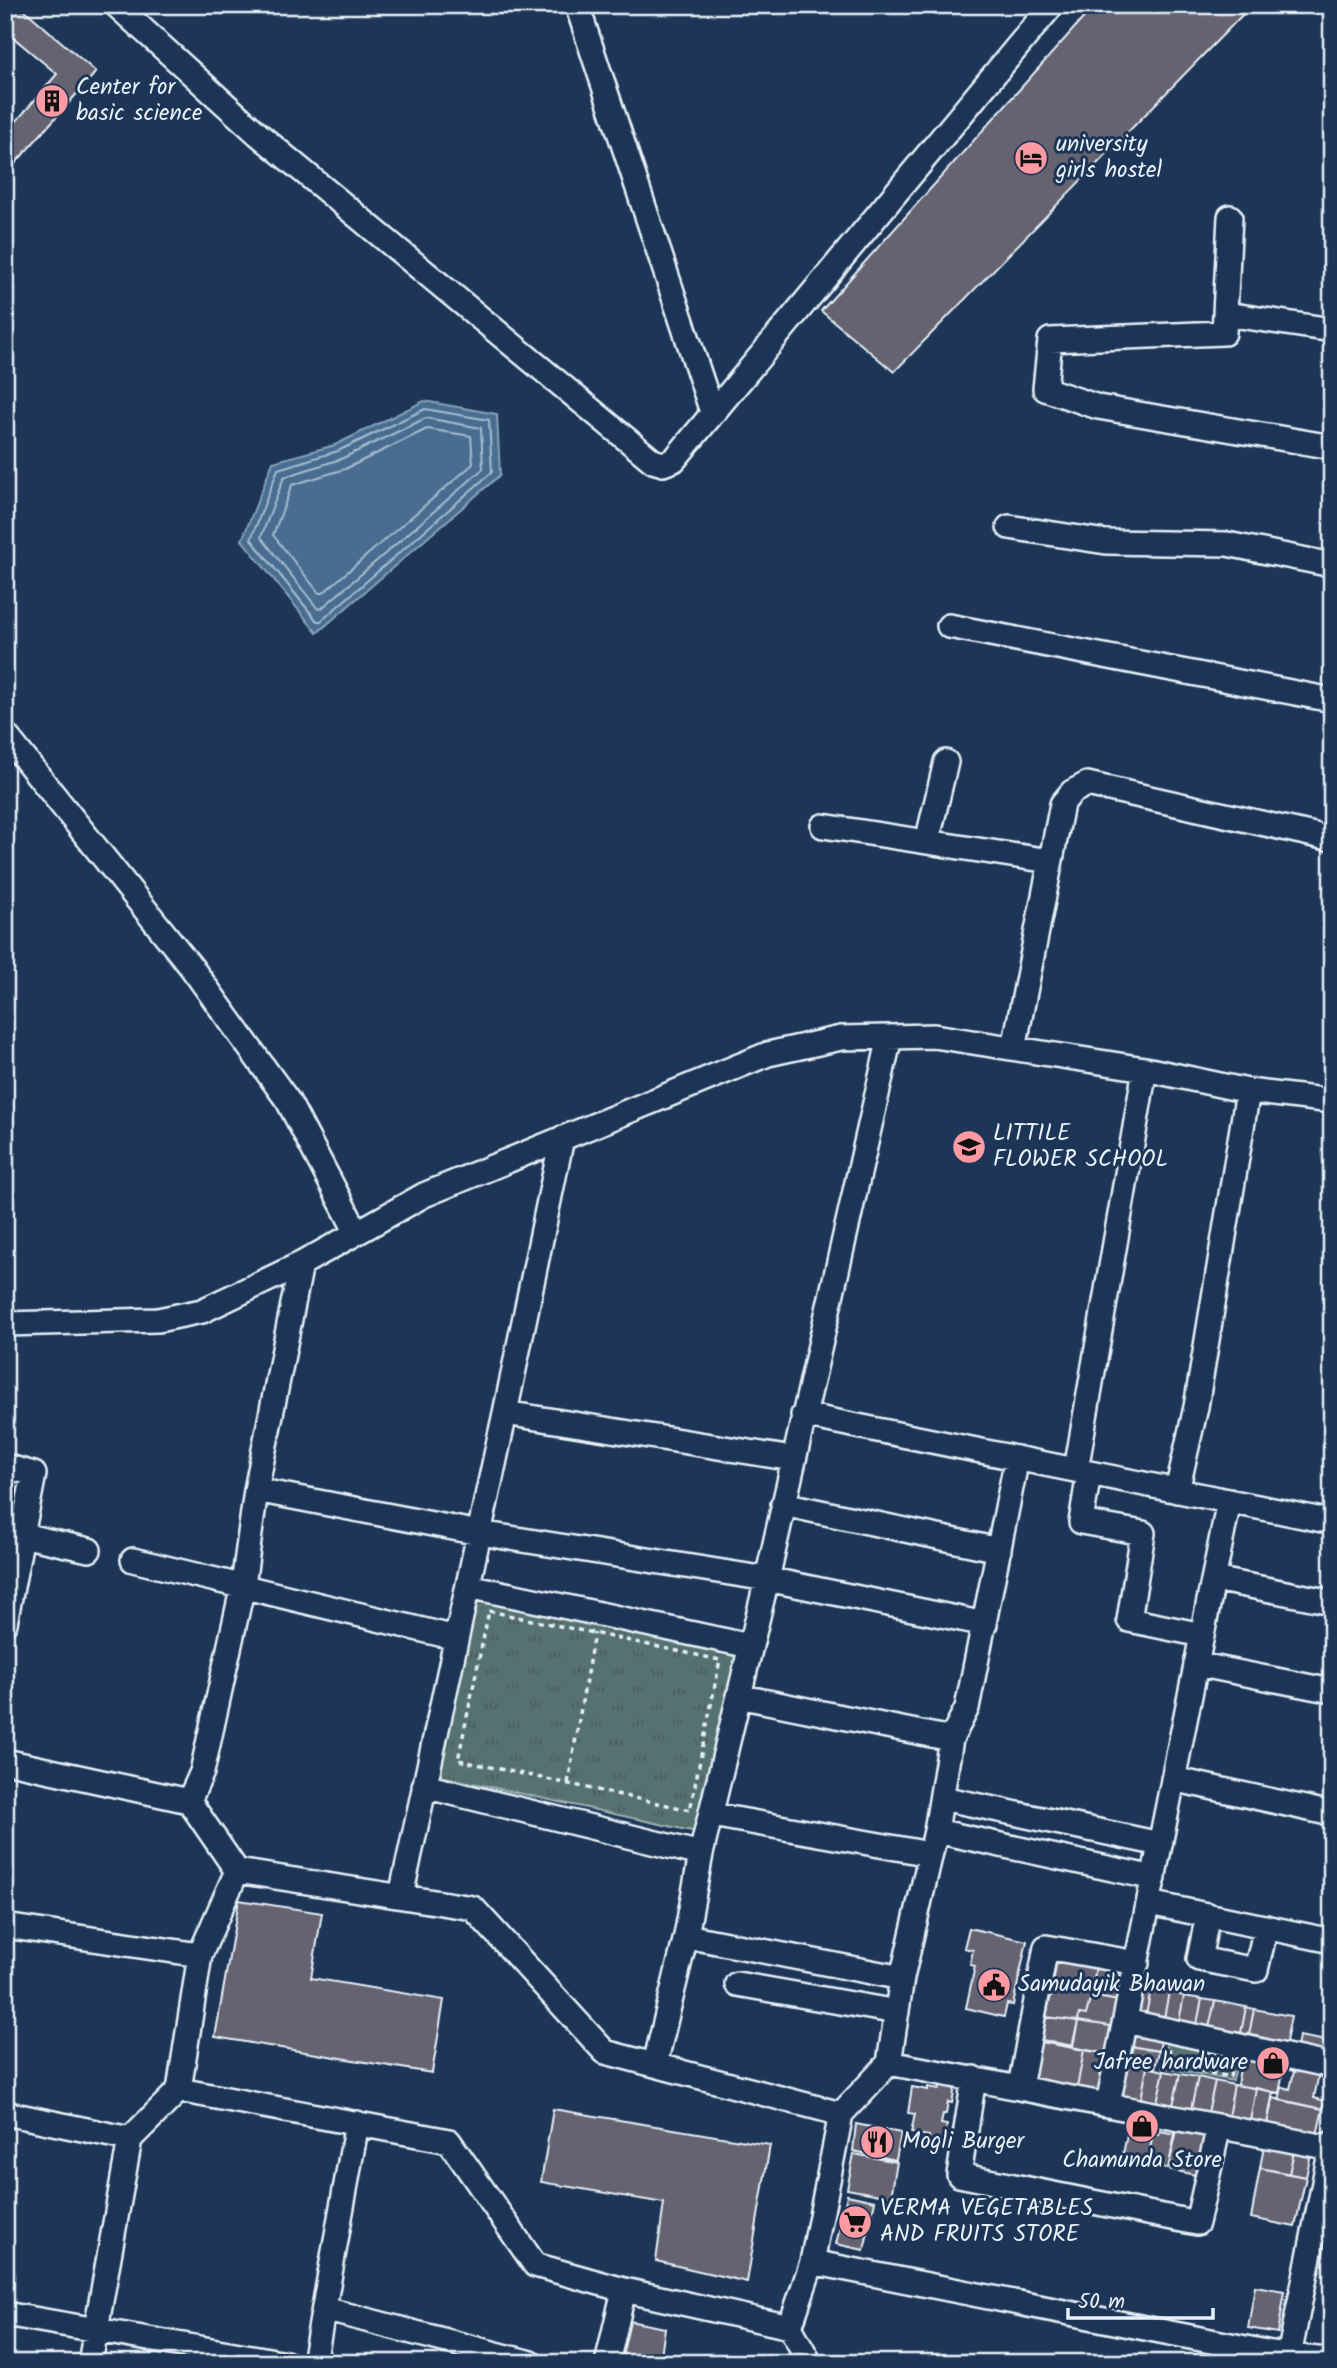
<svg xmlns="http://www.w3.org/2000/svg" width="1337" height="2368" font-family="Kalam,sans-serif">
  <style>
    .park { fill: url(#park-tufts); stroke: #9eb2b4; stroke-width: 2 }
    .water { fill: #496d91; stroke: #89a2ba; stroke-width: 2 }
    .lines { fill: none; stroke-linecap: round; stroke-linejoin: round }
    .shore { stroke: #a8bccf; stroke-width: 2 }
    .building { fill: #666471; stroke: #e8f1f8; stroke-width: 2 }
    .minor-casing { stroke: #e8f1f8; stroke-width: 28 }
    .path { stroke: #e8f1f8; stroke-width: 3.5; stroke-dasharray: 5 5; stroke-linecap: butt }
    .minor { stroke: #1d3557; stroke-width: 23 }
    .labels { text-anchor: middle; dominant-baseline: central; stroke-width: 6; stroke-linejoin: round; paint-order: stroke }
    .poi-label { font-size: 23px; fill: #e8f1f8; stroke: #1d3557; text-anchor: start }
  </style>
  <defs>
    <pattern id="park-tufts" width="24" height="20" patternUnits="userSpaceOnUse" patternTransform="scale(1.75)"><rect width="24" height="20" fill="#55726f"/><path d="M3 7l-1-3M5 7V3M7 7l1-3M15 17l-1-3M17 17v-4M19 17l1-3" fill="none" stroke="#4d5b5b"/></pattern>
  </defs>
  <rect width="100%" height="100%" fill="#1d3557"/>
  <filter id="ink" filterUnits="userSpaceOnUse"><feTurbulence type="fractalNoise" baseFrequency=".0143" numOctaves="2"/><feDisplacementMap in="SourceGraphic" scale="14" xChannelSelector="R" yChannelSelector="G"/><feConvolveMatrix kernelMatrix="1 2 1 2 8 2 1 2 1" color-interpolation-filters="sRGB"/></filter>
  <g filter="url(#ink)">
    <!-- park -->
    <path class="park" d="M476,1597L742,1651L701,1833L436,1775Z
      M1168,2039L1239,2054L1233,2081L1162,2067Z"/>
    <!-- water -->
    <path class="water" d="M424,401L497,414L500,475L317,633L242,540L273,462L335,445Z"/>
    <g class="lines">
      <!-- shore -->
      <path class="shore" d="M425,409L489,420L492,472L321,621H317L251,539L278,469L338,451Z
        M426,418L481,428L483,469L322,608L318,609L261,537L284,477L341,459Z
        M427,429L471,436L473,464L323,593H319L273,535L292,485L345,469Z"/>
    </g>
    <!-- building -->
    <path class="building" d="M5,5H19L96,72L12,167L5,160V127L9,130L57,74L9,34L5,39Z
      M1095,5H1252L894,372L821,311Z
      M239,1900L322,1913L311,1978L444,2000L432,2073L215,2037Z
      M969,1928L1027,1941L1013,2005L1007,2004L1004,2017L966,2008L975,1966L970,1965L973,1950L964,1948Z
      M1057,1959L1096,1967L1091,1996L1052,1989Z
      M1096,1967L1129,1972L1124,2002L1091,1996Z
      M1137,1986L1151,1989L1145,2020L1131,2017Z
      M1052,1989L1091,1996L1086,2015L1079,2014L1078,2021L1046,2017Z
      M1151,1989L1169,1992L1163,2023L1145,2020Z
      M1169,1992L1184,1996L1178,2026L1163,2023Z
      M1091,1996L1124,2002L1117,2027L1078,2021L1079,2014L1086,2015Z
      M1184,1996L1202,1999L1196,2029L1178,2026Z
      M1202,1999L1215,2001L1208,2032L1196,2029Z
      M1215,2001L1246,2007L1240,2038L1208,2032Z
      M1246,2007L1254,2009L1248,2040L1240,2038Z
      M1254,2009L1291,2016L1285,2047L1248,2040Z
      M1046,2017L1078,2021L1073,2046L1042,2040Z
      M1078,2021L1117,2027L1113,2055L1072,2047Z
      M1127,2029L1162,2036L1159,2051L1124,2045Z
      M1299,2036L1332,2042V2059L1296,2052Z
      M1041,2042L1084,2050L1077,2088L1034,2081Z
      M1124,2045L1159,2051L1155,2068L1121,2062Z
      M1084,2050L1113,2055L1106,2094L1077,2088Z
      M1243,2053L1285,2062L1279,2093L1237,2085Z
      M1129,2063L1147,2067L1141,2099L1117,2094L1121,2073L1127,2074Z
      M1147,2067L1164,2071L1157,2102L1141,2099Z
      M1295,2067L1319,2073L1314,2098L1326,2101L1323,2109L1279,2100L1282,2087L1290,2089Z
      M1164,2071L1180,2074L1173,2105L1157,2102Z
      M1180,2074L1198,2077L1191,2109L1173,2105Z
      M1198,2077L1215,2081L1208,2113L1191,2109Z
      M1215,2081L1234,2085L1228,2117L1208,2113Z
      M941,2085L955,2087L952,2103L948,2102L946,2114H943L941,2124L947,2125L943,2146L928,2143L929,2136L911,2133L915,2114L908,2113L912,2087L928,2090V2087L939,2089Z
      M1234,2085L1256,2088L1250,2121L1228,2117Z
      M1256,2088L1273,2092L1267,2124L1250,2121Z
      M1273,2098L1323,2109L1317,2135L1267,2124Z
      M553,2109L770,2145L747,2282L656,2261L664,2203L541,2182Z
      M1130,2120L1155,2124L1147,2164L1122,2159Z
      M856,2124L901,2133L896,2160L853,2151Z
      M1178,2126L1214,2135L1204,2177L1168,2169Z
      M1160,2131L1175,2134L1168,2169L1147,2164L1153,2134L1159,2135Z
      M1264,2145L1294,2151L1289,2174L1260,2168Z
      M1294,2151L1311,2154L1306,2177L1289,2174Z
      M854,2154L897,2162L891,2197L847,2189Z
      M1260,2168L1306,2177L1295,2227L1251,2218Z
      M847,2195L875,2201L864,2250L836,2244Z
      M1255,2286L1285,2291L1278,2333L1248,2328Z
      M629,2321L665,2328L660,2363L621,2361Z"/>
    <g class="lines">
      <!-- minor casing -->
      <g class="minor-casing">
        <path id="minor" d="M116,5L258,134L653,461L663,464L674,460L1052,5
          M577,5L712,412
          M1230,217L1224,333L1050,340L1045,389L1098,407L1332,447
          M1226,314L1332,330
          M1009,527L1106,542L1227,544L1332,565
          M949,626L1332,700
          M5,734L192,968L288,1101L356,1231
          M946,762L927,842L1050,861
          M823,826L927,842
          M1014,1048L1062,804L1072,792L1087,784L1332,839
          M562,1138L505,1413L793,1459
          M5,1324L158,1320L202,1311L301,1264L424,1195L768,1054L841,1038L934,1036L1145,1069L1248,1091L1332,1101
          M803,1415L1332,1522
          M5,1466L34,1474L5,1623
          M1076,1470L1145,1069
          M1089,1473L1081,1522L1143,1533L1129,1620L1202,1635
          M256,1490L479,1533L767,1579L985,1624
          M1177,1491L1196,1407L1248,1091
          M783,1504L999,1550
          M22,1535L89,1550
          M133,1560L456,1638
          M1214,1579L1332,1602
          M468,1586L750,1646
          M1196,1664L1332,1691
          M738,1696L951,1739
          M5,1761L189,1801L237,1871L473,1908L605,2052L841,2114L812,2262L1271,2353L1332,2361
          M1173,1779L1332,1814
          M424,1786L701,1854
          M942,1798L1160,1844
          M189,1801L202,1772L243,1585L256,1490L301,1264
          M712,1815L930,1854
          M936,1831L1154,1878
          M401,1896L505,1413
          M1149,1903L1332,1941
          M1208,1915L1199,1959L1256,1970L1266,1927
          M5,1926L200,1955L179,2090
          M686,1936L902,1978
          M200,1955L237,1871
          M737,1984L897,2012
          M1125,2021L1332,2066
          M889,2063L902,1978L936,1831L951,1739L967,1708L1017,1458
          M655,2064L686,1936L701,1854L767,1579L890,1037
          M974,2078L959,2175L1197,2223L1219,2126
          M1020,2087L1046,1947L1137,1963
          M1108,2104L1229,1501
          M5,2113L130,2139
          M841,2114L889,2063L1331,2148
          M324,2309L531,2363
          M5,2314L286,2363
          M790,2327L810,2363
          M1289,2356L1332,2143
          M90,2363L130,2139L179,2090L449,2141L535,2265L624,2290
          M314,2363L357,2123
          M607,2363L624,2290L790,2327L812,2262"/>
      </g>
      <!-- path -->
      <path class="path" d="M489,1611L720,1660L690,1810L458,1760Z
        M568,1783L594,1633
        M1171,2043L1234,2057L1230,2077L1167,2064Z"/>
      <!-- minor -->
      <use href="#minor" class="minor"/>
    </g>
  </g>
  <!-- icons -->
  <defs>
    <g id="building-disc" transform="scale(1.75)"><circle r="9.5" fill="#ff9aa2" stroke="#1d3557"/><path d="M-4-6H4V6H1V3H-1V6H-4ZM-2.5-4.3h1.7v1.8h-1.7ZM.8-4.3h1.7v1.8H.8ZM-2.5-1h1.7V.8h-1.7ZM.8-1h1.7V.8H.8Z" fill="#111"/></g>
    <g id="hotel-disc" transform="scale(1.75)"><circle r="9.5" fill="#ff9aa2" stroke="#1d3557"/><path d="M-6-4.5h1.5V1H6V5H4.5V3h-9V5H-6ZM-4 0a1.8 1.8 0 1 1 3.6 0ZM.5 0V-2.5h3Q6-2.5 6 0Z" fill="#111"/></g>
    <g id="school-disc" transform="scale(1.75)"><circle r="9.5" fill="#ff9aa2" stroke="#1d3557"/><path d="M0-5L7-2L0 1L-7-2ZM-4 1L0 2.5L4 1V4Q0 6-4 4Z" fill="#111"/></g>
    <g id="civic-disc" transform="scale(1.75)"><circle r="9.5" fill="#ff9aa2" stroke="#1d3557"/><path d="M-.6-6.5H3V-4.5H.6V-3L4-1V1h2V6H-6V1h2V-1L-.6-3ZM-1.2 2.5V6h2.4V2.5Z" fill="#111"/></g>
    <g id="shop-disc" transform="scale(1.75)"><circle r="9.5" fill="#ff9aa2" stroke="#1d3557"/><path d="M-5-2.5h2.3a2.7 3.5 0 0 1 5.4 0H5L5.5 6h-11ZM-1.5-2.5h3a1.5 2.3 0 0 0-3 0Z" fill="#111"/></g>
    <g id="restaurant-disc" transform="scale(1.75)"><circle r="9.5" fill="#ff9aa2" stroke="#1d3557"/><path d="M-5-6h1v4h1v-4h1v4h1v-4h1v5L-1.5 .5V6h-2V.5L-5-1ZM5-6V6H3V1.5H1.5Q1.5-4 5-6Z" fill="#111"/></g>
    <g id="supermarket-disc" transform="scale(1.75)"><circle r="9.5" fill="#ff9aa2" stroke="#1d3557"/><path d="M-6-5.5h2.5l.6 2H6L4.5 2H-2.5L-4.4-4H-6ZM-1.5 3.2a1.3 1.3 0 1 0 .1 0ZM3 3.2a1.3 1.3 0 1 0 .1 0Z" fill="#111"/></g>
  </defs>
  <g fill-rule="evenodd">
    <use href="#building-disc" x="52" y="101"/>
    <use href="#hotel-disc" x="1031" y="158"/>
    <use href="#school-disc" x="969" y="1147"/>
    <use href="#civic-disc" x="994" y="1985"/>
    <use href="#shop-disc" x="1273" y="2063"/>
    <use href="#shop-disc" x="1142" y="2126"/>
    <use href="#restaurant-disc" x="877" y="2142"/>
    <use href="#supermarket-disc" x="855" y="2222"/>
  </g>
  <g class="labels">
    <!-- poi labels -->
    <g class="poi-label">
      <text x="76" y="88">Center for<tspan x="76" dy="26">basic science</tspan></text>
      <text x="1056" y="145">university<tspan x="1056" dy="26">girls hostel</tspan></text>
      <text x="993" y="1134">LITTILE<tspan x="993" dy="26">FLOWER SCHOOL</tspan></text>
      <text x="1018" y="1985">Samudayik Bhawan</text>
      <text x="1248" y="2063" text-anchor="end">Jafree hardware</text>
      <text x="902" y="2142">Mogli Burger</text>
      <text x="1142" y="2161" text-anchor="middle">Chamunda Store</text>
      <text x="880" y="2209">VERMA VEGETABLES<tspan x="880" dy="26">AND FRUITS STORE</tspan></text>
    </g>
  </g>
  <!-- margin -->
  <rect width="1337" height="2368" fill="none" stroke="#1d3557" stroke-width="28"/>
  <rect x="14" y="14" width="1309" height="2340" fill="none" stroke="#e8f1f8" stroke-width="2.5" filter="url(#ink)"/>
  <!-- scale -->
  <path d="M1068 2308v10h145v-10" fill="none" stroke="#e8f1f8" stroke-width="3.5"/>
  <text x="1078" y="2308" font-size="21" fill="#e8f1f8" stroke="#1d3557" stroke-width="5" paint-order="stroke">50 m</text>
</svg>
